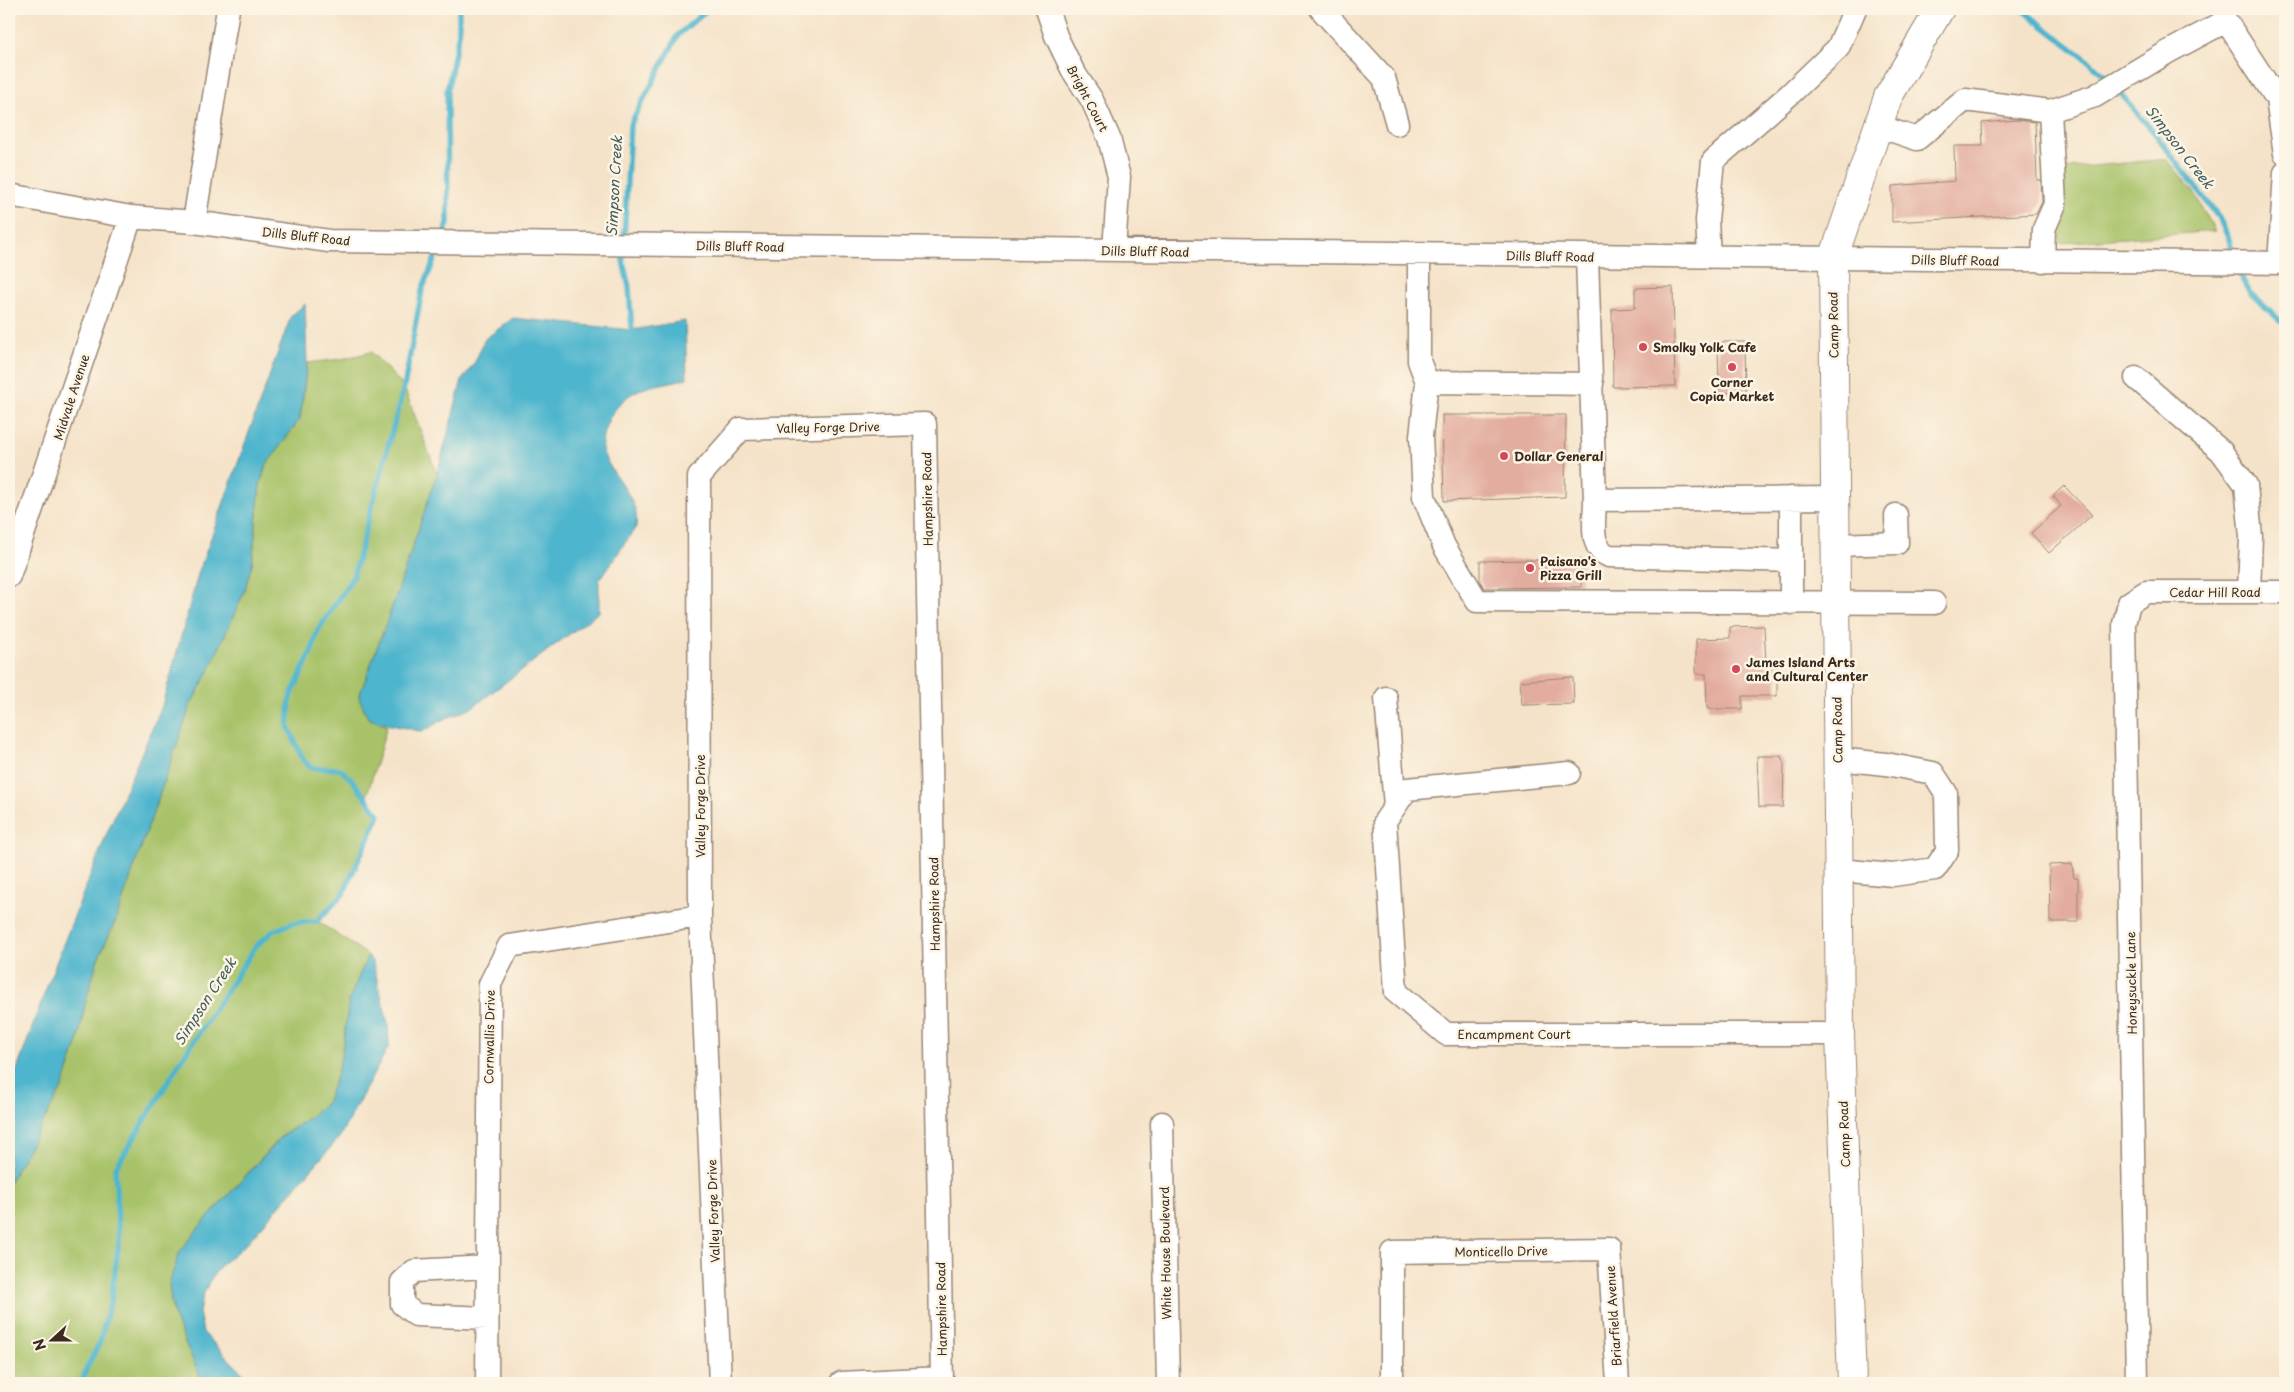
<svg xmlns="http://www.w3.org/2000/svg" width="2294" height="1392" font-family="'Playpen Sans',sans-serif">
  <style>
    .green { fill: #a8c269; stroke: #727644 }
    .water { fill: #4eb5cd; stroke: #447076 }
    .lines { fill: none; stroke-linecap: round; stroke-linejoin: round }
    .stream { stroke: #4eb5cd; stroke-width: 5.5 }
    .building { fill: #e2ac9e }
    .minor-casing { stroke: #988674; stroke-width: 25 }
    .major-casing { stroke: #988674; stroke-width: 30 }
    .minor { stroke: #fff; stroke-width: 22 }
    .major { stroke: #fff; stroke-width: 28 }
    .poi-dot { fill: #d1495b; stroke: #fcf5e5; stroke-width: 2 }
    .labels { text-anchor: middle; dominant-baseline: central; stroke-width: 5; stroke-linejoin: round; paint-order: stroke }
    .street-label { font-size: 12px; fill: #3b2a1e; stroke: #fcf5e5 }
    .poi-label { font-size: 12px; font-weight: bold; fill: #3b2a1e; stroke: #fcf5e5; text-anchor: start }
    .water-label { font-size: 14px; font-style: italic; fill: #425b5b; stroke: #fcf5e5 }
  </style>
  <rect width="100%" height="100%" fill="#fcf5e5"/>
  <filter id="ink" filterUnits="userSpaceOnUse"><feTurbulence type="fractalNoise" baseFrequency=".02" numOctaves="2"/><feDisplacementMap in="SourceGraphic" scale="10" xChannelSelector="R" yChannelSelector="G"/><feConvolveMatrix kernelMatrix="1 2 1 2 8 2 1 2 1" color-interpolation-filters="sRGB"/></filter>
  <filter id="wash" filterUnits="userSpaceOnUse"><feTurbulence type="fractalNoise" baseFrequency=".0096" numOctaves="4" result="noise"/><feDisplacementMap in="SourceGraphic" scale="20" xChannelSelector="R" yChannelSelector="G"/><feGaussianBlur stdDeviation="1.12" result="paint"/><feColorMatrix in="noise" values="0 0 0 0 0 0 0 0 0 0 0 0 0 0 0 0 0 1.4 0 .05"/><feComposite in="paint" operator="in"/></filter>
  <g filter="url(#wash)">
    <rect width="100%" height="100%" fill="#f5e3c9"/>
    <!-- green -->
    <path class="green" d="M2167,159L2193,191L2215,231L2061,243L2057,223L2061,169Z
      M371,352L404,387L437,474L395,599L359,697L368,718L387,726L366,799L379,815L343,894L317,921L368,955L349,1000L342,1053L337,1074L326,1103L311,1116L279,1138L195,1232L179,1253L171,1302L175,1319L203,1383H9V1183L63,1086L78,1041L85,1004L97,961L115,922L191,704L208,673L244,592L252,564L260,484L267,464L300,419L307,363L342,359Z"/>
    <!-- water -->
    <path class="water" d="M305,304L307,363L300,419L267,464L260,484L252,564L244,592L208,673L191,704L115,922L97,961L85,1004L78,1041L63,1086L9,1183V1092L50,978L107,833L162,706L199,571L291,316Z
      M513,318L632,330L685,321L687,378C671,383 655,384 639,390C618,399 601,425 602,448C603,457 612,469 616,476C627,492 639,506 636,527L599,581V612L470,709L444,719L422,732C403,726 386,726 368,718L359,697L395,599L437,474L462,380L475,362L485,339Z
      M368,955L373,963L388,1023L389,1046L339,1138L246,1244L221,1265L209,1282L204,1293L199,1312L203,1332L252,1383H203L175,1319L171,1302L169,1284L179,1253L195,1232L280,1138L311,1116L326,1103L337,1074L342,1053L349,1000Z"/>
    <g class="lines">
      <!-- stream -->
      <path class="stream" d="M2021,9L2090,62L2110,81
        M2116,88L2156,135L2219,218L2229,239L2234,257
        M443,237L448,223L447,91L459,33V9
        M624,241L630,125L678,35L708,9
        M624,250L623,261L629,287L632,330
        M2237,269L2250,293L2285,325
        M82,1383L86,1369L100,1342L111,1300L119,1242L115,1169L180,1062L256,946L273,931L293,923L317,921L343,894L379,815L352,780L340,769L312,768L303,760L288,726L290,698L312,650L317,632L353,577L404,387L422,290L439,248"/>
    </g>
    <g id="blocks">
      <!-- building -->
      <path class="building" d="M2017,120L2035,122L2037,180H2041L2042,202L2036,214L1892,222V186L1955,181L1954,146H1983L1982,123Z
        M1673,287L1675,386L1613,387L1612,309L1635,308V288Z
        M1718,342H1745L1746,392L1719,393Z
        M1442,415H1566L1565,497L1444,501Z
        M2064,486L2092,515L2049,553L2031,533L2061,506L2053,496Z
        M1581,559V587L1484,588L1480,581V561Z
        M1764,626L1766,663L1777,662V696H1742V709H1707L1706,674H1696V639L1730,638V627Z
        M1573,677L1574,704L1522,705L1520,681Z
        M1757,756H1781L1784,764L1783,807H1759Z
        M2072,864L2074,878H2078V922H2050L2049,865Z"/>
    </g>
  </g>
  <g filter="url(#ink)">
    <use href="#blocks" fill-opacity="0" stroke="#988674" stroke-width="1"/>
    <g class="lines">
      <!-- minor casing -->
      <g class="minor-casing">
        <path id="minor" d="M1047,9L1056,36L1073,71L1092,100L1109,138L1119,177L1114,250
          M1321,9L1384,78L1397,124
          M1878,126L1917,139L1965,100L2050,111L2095,96L2168,52L2226,21L2277,99L2285,154
          M9,195L131,217L194,222L329,241L2285,263
          M194,222L228,9
          M1419,254V361L1427,382L1592,384
          M1587,256L1595,500L1835,498
          M1709,257L1707,220L1713,161L1789,95L1838,48L1855,9
          M2043,261L2044,229L2055,204L2050,111
          M2279,263L2285,173
          M2136,378L2221,451L2246,485L2251,537L2249,592
          M1427,382L1421,436L1424,497L1444,546L1477,601L1934,603
          M1791,498V603
          M1595,500C1595,519 1588,548 1609,556L1791,561
          M1835,545L1897,543L1896,515
          M9,576L131,217
          M1386,698L1395,806
          M1837,759L1886,764L1933,773L1946,793L1947,851L1935,869L1893,875L1839,870
          M1569,773L1407,789L1385,821L1396,992L1446,1034H1840
          M1162,1123L1168,1383
          M487,1318L416,1315L402,1304V1282L414,1271L487,1267
          M487,1383L490,984L509,946L700,916
          M720,1383L700,916L699,477L741,429L925,424L942,1383
          M841,1383L942,1378
          M1392,1383V1252L1609,1249L1618,1383
          M2137,1383L2124,624L2129,603L2146,592H2285"/>
      </g>
      <!-- major casing -->
      <g class="major-casing">
        <path id="major" d="M1852,1383L1840,1034L1833,259L1888,97L1940,9"/>
      </g>
      <!-- minor -->
      <use href="#minor" class="minor"/>
      <!-- major -->
      <use href="#major" class="major"/>
    </g>
  </g>
  <!-- markers -->
  <g class="poi-dot">
    <circle cx="1643" cy="347" r="5"/>
    <circle cx="1732" cy="367" r="5"/>
    <circle cx="1504" cy="456" r="5"/>
    <circle cx="1530" cy="568" r="5"/>
    <circle cx="1736" cy="669" r="5"/>
  </g>
  <g class="labels">
    <!-- street labels -->
    <g class="street-label">
      <text transform="translate(1088 98) rotate(62)">Bright Court</text>
      <text transform="translate(306 236) rotate(6)">Dills Bluff Road</text>
      <text transform="translate(740 246) rotate(1)">Dills Bluff Road</text>
      <text transform="translate(1145 251) rotate(1)">Dills Bluff Road</text>
      <text transform="translate(1550 256) rotate(1)">Dills Bluff Road</text>
      <text transform="translate(1955 260) rotate(1)">Dills Bluff Road</text>
      <text transform="translate(1833 325) rotate(-91)">Camp Road</text>
      <text transform="translate(71 397) rotate(-72)">Midvale Avenue</text>
      <text transform="translate(828 427) rotate(-1)">Valley Forge Drive</text>
      <text transform="translate(927 499) rotate(-91)">Hampshire Road</text>
      <text x="2215" y="592">Cedar Hill Road</text>
      <text transform="translate(1837 730) rotate(-91)">Camp Road</text>
      <text transform="translate(700 806) rotate(-90)">Valley Forge Drive</text>
      <text transform="translate(934 904) rotate(-91)">Hampshire Road</text>
      <text transform="translate(2131 983) rotate(-91)">Honeysuckle Lane</text>
      <text x="1514" y="1034">Encampment Court</text>
      <text transform="translate(489 1037) rotate(-89)">Cornwallis Drive</text>
      <text transform="translate(1844 1134) rotate(-92)">Camp Road</text>
      <text transform="translate(713 1211) rotate(-92)">Valley Forge Drive</text>
      <text transform="translate(1501 1251) rotate(-1)">Monticello Drive</text>
      <text transform="translate(1165 1253) rotate(-91)">White House Boulevard</text>
      <text transform="translate(941 1309) rotate(-91)">Hampshire Road</text>
      <text transform="translate(1613 1316) rotate(-94)">Briarfield Avenue</text>
    </g>
    <!-- poi labels -->
    <g class="poi-label">
      <text x="1653" y="347">Smolky Yolk Cafe</text>
      <text x="1732" y="382" text-anchor="middle">Corner<tspan x="1732" dy="14">Copia Market</tspan></text>
      <text x="1514" y="456">Dollar General</text>
      <text x="1540" y="561">Paisano's<tspan x="1540" dy="14">Pizza Grill</tspan></text>
      <text x="1746" y="662">James Island Arts<tspan x="1746" dy="14">and Cultural Center</tspan></text>
    </g>
    <!-- water labels -->
    <g class="water-label">
      <text transform="translate(2180 147) rotate(52)">Simpson Creek</text>
      <text transform="translate(614 186) rotate(-87)">Simpson Creek</text>
      <text transform="translate(205 1001) rotate(-57)">Simpson Creek</text>
    </g>
  </g>
  <!-- margin -->
  <rect width="2294" height="1392" fill="none" stroke="#fcf5e5" stroke-width="30"/>
  <!-- north arrow -->
  <g transform="translate(52 1340) rotate(249)" stroke="#fcf5e5" stroke-width="4" paint-order="stroke">
  <path d="M0-4L9 19L0 12L-9 19Z" fill="#3b2a1e"/>
  <text y="-8" font-size="14" font-weight="bold" text-anchor="middle" fill="#3b2a1e">N</text>
  </g>
</svg>
